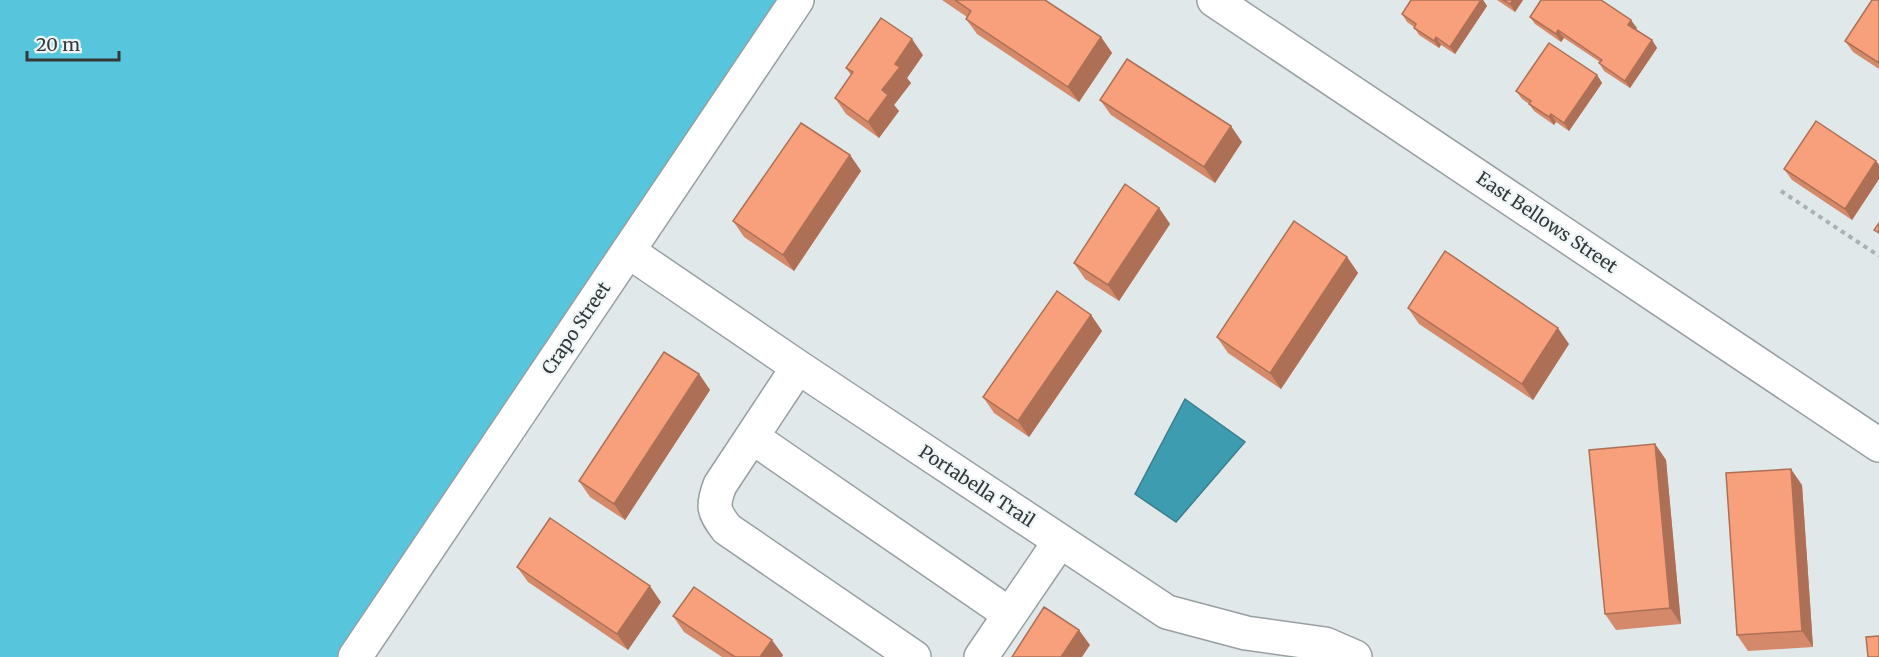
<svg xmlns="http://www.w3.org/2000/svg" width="1879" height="657" font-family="Merriweather,serif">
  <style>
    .green { fill: #57c5dc }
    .water { fill: #3d9cb0; stroke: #3b7e8c; stroke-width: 1.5 }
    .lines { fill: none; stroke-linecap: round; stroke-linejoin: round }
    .minor-casing { stroke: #989fa1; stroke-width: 36 }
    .path { stroke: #aab1b2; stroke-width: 4; stroke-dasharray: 4.5 4.5; stroke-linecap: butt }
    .minor { stroke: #fff; stroke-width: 33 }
    .wall { fill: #d48a6a }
    .shaded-wall { fill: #ad7056 }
    .building { fill: #f7a07b; stroke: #ad7056; stroke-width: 1.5 }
    .labels { text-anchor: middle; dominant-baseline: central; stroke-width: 4.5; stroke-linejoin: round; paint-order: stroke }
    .street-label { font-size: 18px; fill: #353838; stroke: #eef5f7 }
  </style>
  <rect width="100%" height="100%" fill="#e0e8ea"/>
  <!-- green -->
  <path class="green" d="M0,0H797L354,657H0Z"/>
  <!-- water -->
  <path class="water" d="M1185,399L1245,442L1176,522L1135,494Z"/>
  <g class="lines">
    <!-- minor casing -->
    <g class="minor-casing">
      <path id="minor" d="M1214,0L1879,445
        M628,251L798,367L1167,612L1246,633L1325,644L1355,657
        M798,367L720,485C712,506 713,511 727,529L914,657
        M752,437L1009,614
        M355,657L797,0
        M981,657L1060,541"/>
    </g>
    <!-- path -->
    <path class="path" d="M1781,191L1879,256"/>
    <!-- minor -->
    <use href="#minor" class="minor"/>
  </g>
  <!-- wall -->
  <path class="wall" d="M942,0H1045L1101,37L1112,53L1079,102L977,34L966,19L967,17Z
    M1411,0H1483L1487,6L1455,54L1441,45L1439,48L1419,35L1414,27L1407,22L1402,14Z
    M1497,0H1523L1515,12Z
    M1879,0V69L1853,52L1845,41Z
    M1530,17L1637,28L1636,29L1652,40L1657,48L1630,88L1604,71L1599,63L1600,62L1564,38L1561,42L1535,24Z
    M923,55L907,78L911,83L894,105L899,111L879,138L846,114L835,98L851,75L846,68Z
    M1597,75L1602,83L1569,131L1556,122L1554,125L1534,111L1529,104L1522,99L1516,91Z
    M1100,100L1242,142L1215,183L1111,115Z
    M850,155L861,171L794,271L744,237L733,221Z
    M1876,161L1879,165V179L1852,220L1792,180L1784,169Z
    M1159,208L1170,224L1119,301L1085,279L1074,263Z
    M1347,257L1358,273L1281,389L1228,353L1217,337Z
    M1408,308L1569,344L1533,400L1419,324Z
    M1091,315L1102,331L1029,437L994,413L983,397Z
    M699,374L710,390L625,520L590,497L579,481Z
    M1655,444L1666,460L1681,624L1616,630L1605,614Z
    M1802,485L1813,647L1748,651L1737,635Z
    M517,567L661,602L628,650L528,582Z
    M673,616L783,655L782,657H722L684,632Z"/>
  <!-- shaded-wall -->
  <path class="shaded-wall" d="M1481,0H1483L1487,6L1455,54L1450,47Z
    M1513,0H1523L1515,12L1510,4Z
    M1631,20L1637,28L1634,32L1628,25Z
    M1558,30L1564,38L1561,42L1556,34Z
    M1101,37L1112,53L1079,102L1068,87Z
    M1436,37L1441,45L1439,48L1434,41Z
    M912,39L923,55L907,78L911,83L894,105L899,111L879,138L868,122L895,64Z
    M1652,40L1657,48L1630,88L1625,81Z
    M1597,75L1602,83L1569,131L1564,123Z
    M1551,114L1556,122L1554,125L1549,117Z
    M1231,126L1242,142L1215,183L1204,167Z
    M850,155L861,171L794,271L783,255Z
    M1876,161L1879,165V179L1852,220L1845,209Z
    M1159,208L1170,224L1119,301L1108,285Z
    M1347,257L1358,273L1281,389L1270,373Z
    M1091,315L1102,331L1029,437L1018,421Z
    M1558,328L1569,344L1533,400L1522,384Z
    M699,374L710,390L625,520L614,504Z
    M1655,444L1666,460L1681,624L1670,608Z
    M1791,469L1802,485L1813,647L1802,631Z
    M650,586L661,602L628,650L617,634Z
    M1079,630L1090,645L1082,657H1061Z
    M772,640L783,655L782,657H760Z"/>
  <!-- building -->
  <path class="building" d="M955,0H1045L1101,37L1068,87L966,19L971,11Z
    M1411,0H1481L1450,47L1436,37L1434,41L1414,28L1416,24L1402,14Z
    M1503,0H1513L1510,4Z
    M1541,0H1601L1631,20L1628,25L1652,40L1625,81L1599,63L1602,60L1558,30L1556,34L1530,17Z
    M1872,0H1879V63L1845,41Z
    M881,18L912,39L895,64L900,67L882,90L888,95L868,122L835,98L853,72L846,68Z
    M1549,43L1597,75L1564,123L1551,114L1549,117L1529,104L1531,101L1516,91Z
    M1127,59L1231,126L1204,167L1100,100Z
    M1816,121L1876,161L1845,209L1784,169Z
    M801,123L850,155L783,255L733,221Z
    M1125,184L1159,208L1108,285L1074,263Z
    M1294,221L1347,257L1270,373L1217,337Z
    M1879,223V233L1874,230Z
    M1445,251L1558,328L1522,384L1408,308Z
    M1057,291L1091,315L1018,421L983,397Z
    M664,352L699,374L614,504L579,481Z
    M1655,444L1670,608L1605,614L1589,450Z
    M1791,469L1802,631L1737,635L1726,473Z
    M550,518L650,586L617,634L517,567Z
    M694,587L772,640L760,657H735L673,616Z
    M1044,607L1079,630L1061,657H1012Z
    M1879,636V657H1868L1866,637Z"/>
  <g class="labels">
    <!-- street labels -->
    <g class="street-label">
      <text transform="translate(1547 222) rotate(34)">East Bellows Street</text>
      <text transform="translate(576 328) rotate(-56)">Crapo Street</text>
      <text transform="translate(977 486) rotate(33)">Portabella Trail</text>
    </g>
  </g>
  <!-- scale -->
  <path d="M27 51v9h92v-9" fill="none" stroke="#353838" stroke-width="3"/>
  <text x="36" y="51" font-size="18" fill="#353838" stroke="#eef5f7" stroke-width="4.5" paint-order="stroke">20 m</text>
</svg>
